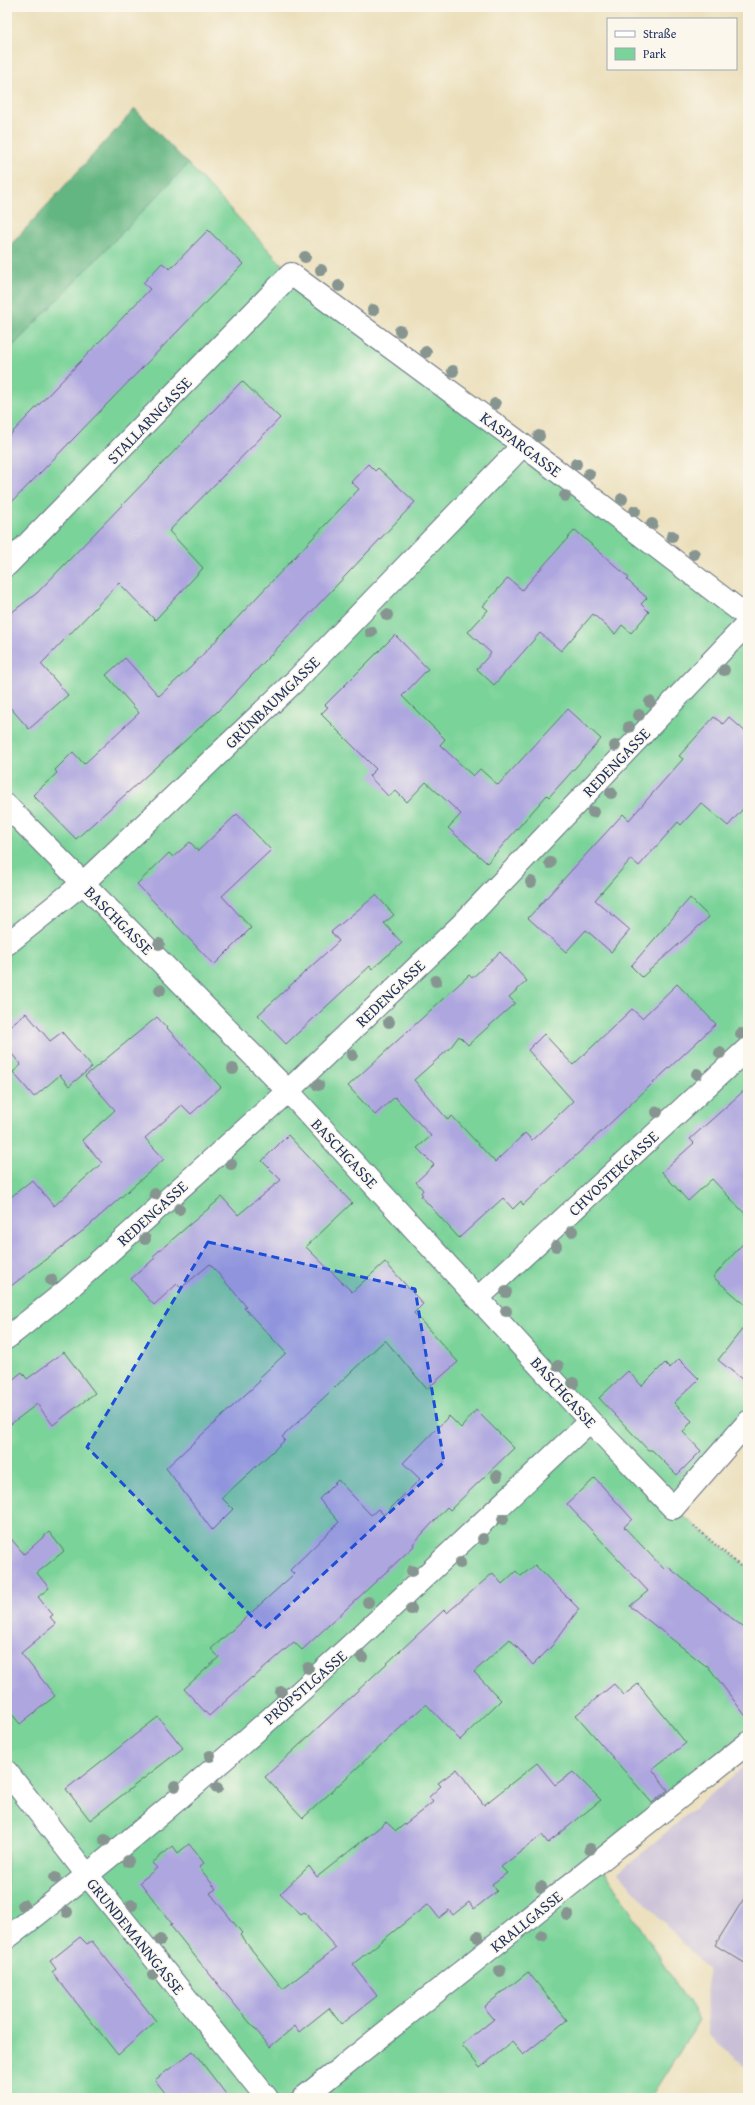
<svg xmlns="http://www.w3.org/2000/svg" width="755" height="2105" font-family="'Gentium Book Plus',serif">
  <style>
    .industrial { fill: #c9bfd7 }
    .green { fill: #7ad399; stroke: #4a817c }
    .forest { fill: #63b581; stroke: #3f7270 }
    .building { fill: #ada6df }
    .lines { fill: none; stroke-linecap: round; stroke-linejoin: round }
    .street-casing { stroke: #646d7f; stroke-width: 24 }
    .path { stroke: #646d7f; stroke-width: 2.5; stroke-dasharray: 1 3; stroke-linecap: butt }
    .street { stroke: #fff; stroke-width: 22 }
    .tree { fill: #869590 }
    .marked { fill: #1d4ed8; fill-opacity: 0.2; stroke: #1d4ed8; stroke-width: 3; stroke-dasharray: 8 5; stroke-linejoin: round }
    .labels { text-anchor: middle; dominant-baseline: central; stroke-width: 3.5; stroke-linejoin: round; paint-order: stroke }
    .street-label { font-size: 16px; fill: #1b2f5e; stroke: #fbf7ec }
  </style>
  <rect width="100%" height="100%" fill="#fbf7ec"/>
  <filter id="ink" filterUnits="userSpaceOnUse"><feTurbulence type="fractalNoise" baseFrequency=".025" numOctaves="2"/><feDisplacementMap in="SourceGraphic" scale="8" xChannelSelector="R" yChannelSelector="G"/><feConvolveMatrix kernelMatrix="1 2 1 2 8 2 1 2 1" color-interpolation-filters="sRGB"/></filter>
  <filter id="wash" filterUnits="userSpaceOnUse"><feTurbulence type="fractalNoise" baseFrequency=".012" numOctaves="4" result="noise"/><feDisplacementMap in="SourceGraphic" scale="16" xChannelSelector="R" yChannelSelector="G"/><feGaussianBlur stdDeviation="0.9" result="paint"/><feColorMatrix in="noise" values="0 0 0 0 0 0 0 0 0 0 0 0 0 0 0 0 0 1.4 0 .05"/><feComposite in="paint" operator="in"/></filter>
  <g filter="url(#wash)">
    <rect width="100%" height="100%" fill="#ebdfbb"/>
    <!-- industrial -->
    <path class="industrial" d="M748,1763V2069L708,2034L707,1969L618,1873Z"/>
    <!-- green -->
    <path class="green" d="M188,164L291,274L748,617V1422L673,1508L748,1567V1743L599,1862L699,2020L650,2098H7V352Z"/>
    <!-- forest -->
    <path class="forest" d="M135,109L188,164L7,352V249Z"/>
    <g id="blocks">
      <!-- building -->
      <path class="building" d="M208,230L243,264L7,507V438L150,289L143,283L162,263L170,269Z
        M242,381L280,418L169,531L203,568L155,620L119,583L41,664L68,695L29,729L7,704V616L37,593Z
        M368,464L375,471L378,468L415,502L217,712L76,839L33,795L57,773L55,770L73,752L84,764L139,713L106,675L125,658L159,696L191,667L359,489L351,482Z
        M575,530L629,578L627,580L647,598L641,604L649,612L631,633L622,625L615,634L593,614L561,651L540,633L494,685L477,669L491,653L468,632L488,610L483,606L508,578L522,590Z
        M395,635L428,669L402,696L445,739L440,745L473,776L480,769L498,785L568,709L601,739L549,797L547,795L487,863L448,828L461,814L426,782L407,802L395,790L389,797L369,776L376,769L321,714L328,707L325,705Z
        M714,717L723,724L729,717L748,734V803L728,826L701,803L681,825L678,822L639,866L631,859L595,900L630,930L611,952L586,930L566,952L528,918L623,814L629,820L683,759L679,756Z
        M237,814L271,850L222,896L251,928L214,965L137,884L169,853L173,857L190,842L198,851Z
        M376,895L394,915L384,923L402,943L372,969L370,966L286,1044L258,1015L339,941L331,932Z
        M690,898L709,917L642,977L631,966Z
        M500,952L527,981L509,997L515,1003L468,1045L459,1036L450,1048L414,1080L448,1120L452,1116L495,1162L525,1133L532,1140L573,1101L528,1050L544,1034L573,1065L632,1009L642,1018L677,984L716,1024L523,1205L521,1201L513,1209L503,1198L459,1238L421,1196L423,1195L421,1193L423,1190L416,1182L434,1165L417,1148L431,1136L395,1097L375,1115L348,1086L469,975L472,978Z
        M26,1013L50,1041L62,1032L92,1067L69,1086L60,1075L34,1097L13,1072L21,1065L7,1048V1028Z
        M157,1017L221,1087L191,1114L182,1105L145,1138L164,1159L84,1230L7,1289V1200L32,1180L54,1206L102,1163L82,1140L115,1110L85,1076Z
        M748,1087V1217L712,1179L688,1201L662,1172L694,1143L690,1139Z
        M288,1135L352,1203L306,1247L352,1292L385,1262L423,1304L414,1313L458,1362L427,1389L385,1340L282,1437L285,1440L222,1498L233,1509L212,1530L166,1468L260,1381L258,1379L286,1353L244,1308L246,1306L210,1264L181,1288L177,1284L154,1305L131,1279L155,1258L153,1256L222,1197L238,1215L281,1180L262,1161Z
        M748,1238V1307L713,1277Z
        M748,1322V1384L718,1360Z
        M64,1352L95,1393L53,1425L37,1404L7,1427V1384L22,1372L27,1379Z
        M679,1359L699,1379L674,1403L692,1421L683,1432L701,1451L677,1475L652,1450H648L599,1398L628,1371L642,1386L665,1363L670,1368Z
        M476,1410L514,1448L450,1510L447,1507L413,1544L414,1546L302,1650L294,1642L253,1678L252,1677L209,1716L184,1689L219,1657L211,1649L294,1574L290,1570L339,1522L319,1499L338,1480L371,1515L378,1509L384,1515L420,1479L403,1463L449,1416L461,1428Z
        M595,1478L632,1519L624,1527L664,1569L667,1566L748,1631V1719L707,1665L706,1666L630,1606L648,1591L567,1504Z
        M49,1532L64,1551L37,1573L49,1588L38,1597L53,1615L50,1617L56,1624L21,1653L55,1696L20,1724L7,1708V1534L24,1554Z
        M535,1565L579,1609L551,1647L533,1665L510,1639L474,1672L501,1700L460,1740L426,1704L303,1818L265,1777L444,1610L447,1613L493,1573L502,1584L516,1571L521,1576Z
        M614,1684L624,1695L638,1684L686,1743L652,1769L668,1790L652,1803L576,1715Z
        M158,1717L183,1748L90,1820L66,1789Z
        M537,1763L555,1785L573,1772L601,1800L548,1843L542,1835L501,1867L507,1873L492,1884L497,1891L474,1909L469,1902L453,1915L449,1910L439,1918L428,1904L353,1964L377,1996L341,2024L329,2008L299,2032L295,2026L270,2047L202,1965L170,1925L172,1924L140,1882L157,1868L152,1863L173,1846L178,1853L189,1844L204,1863L199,1867L216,1889L210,1893L242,1933L240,1935L283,1989L336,1948L304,1912L301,1914L280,1894L309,1866L317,1877L386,1822L396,1831L433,1802L429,1797L441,1786L438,1783L457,1769L484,1805Z
        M748,1892V1965L715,1945Z
        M80,1937L87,1944L92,1941L156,2021L118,2055L52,1972L56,1969L50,1961Z
        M528,1972L567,2020L523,2055L512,2042L480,2068L462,2045L494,2019L484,2007Z
        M193,2051L229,2098H169L155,2080Z"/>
    </g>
  </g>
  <g filter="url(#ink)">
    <use href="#blocks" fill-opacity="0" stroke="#646d7f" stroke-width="1"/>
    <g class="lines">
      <!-- street casing -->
      <g class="street-casing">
        <path id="street" d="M7,565L291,274L523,445L748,617
          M7,806L288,1091L590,1421L673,1508L748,1422
          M7,944L82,884L296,680L523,445
          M478,1298L748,1048
          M7,1338L67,1290L288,1091L460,926L748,623
          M7,1772L88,1876L267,2098
          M7,1938C214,1780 401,1599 590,1421
          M303,2098L748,1743"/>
      </g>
      <!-- path -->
      <path class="path" d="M694,1526L748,1573"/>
      <!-- street -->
      <use href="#street" class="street"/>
    </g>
    <!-- trees -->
    <g class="tree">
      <circle cx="305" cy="257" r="6"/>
      <circle cx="321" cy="270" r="6"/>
      <circle cx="339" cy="286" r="6"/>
      <circle cx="373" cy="310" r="6"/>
      <circle cx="400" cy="331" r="6"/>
      <circle cx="426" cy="352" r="6"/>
      <circle cx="453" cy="371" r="6"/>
      <circle cx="495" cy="404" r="6"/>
      <circle cx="539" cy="436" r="6"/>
      <circle cx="576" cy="464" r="6"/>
      <circle cx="589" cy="474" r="6"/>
      <circle cx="565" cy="496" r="6"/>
      <circle cx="622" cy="499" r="6"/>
      <circle cx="635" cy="511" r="6"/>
      <circle cx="652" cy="524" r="6"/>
      <circle cx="672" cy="536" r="6"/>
      <circle cx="694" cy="554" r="6"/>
      <circle cx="387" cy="615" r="6"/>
      <circle cx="371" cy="632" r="6"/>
      <circle cx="724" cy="670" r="6"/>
      <circle cx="650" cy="702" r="6"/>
      <circle cx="639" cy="715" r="6"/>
      <circle cx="629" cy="727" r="6"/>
      <circle cx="615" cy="746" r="6"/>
      <circle cx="611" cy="793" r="6"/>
      <circle cx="593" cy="812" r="6"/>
      <circle cx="550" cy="863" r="6"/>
      <circle cx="531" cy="882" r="6"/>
      <circle cx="159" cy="944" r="6"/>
      <circle cx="436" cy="981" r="6"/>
      <circle cx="160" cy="990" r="6"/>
      <circle cx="389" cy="1022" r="6"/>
      <circle cx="741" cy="1034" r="6"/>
      <circle cx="720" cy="1053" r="6"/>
      <circle cx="352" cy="1055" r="6"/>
      <circle cx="233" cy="1069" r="6"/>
      <circle cx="697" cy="1074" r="6"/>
      <circle cx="318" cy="1085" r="6"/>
      <circle cx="657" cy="1112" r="6"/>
      <circle cx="231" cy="1164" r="6"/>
      <circle cx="155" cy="1194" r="6"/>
      <circle cx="179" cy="1209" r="6"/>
      <circle cx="572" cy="1231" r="6"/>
      <circle cx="145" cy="1239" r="6"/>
      <circle cx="556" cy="1246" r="6"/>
      <circle cx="51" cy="1280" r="6"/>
      <circle cx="506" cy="1292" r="6"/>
      <circle cx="506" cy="1311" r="6"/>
      <circle cx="558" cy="1366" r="6"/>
      <circle cx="573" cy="1383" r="6"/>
      <circle cx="497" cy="1476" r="6"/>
      <circle cx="503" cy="1519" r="6"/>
      <circle cx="483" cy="1539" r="6"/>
      <circle cx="460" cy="1563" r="6"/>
      <circle cx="412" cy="1571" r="6"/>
      <circle cx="368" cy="1602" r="6"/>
      <circle cx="411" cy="1609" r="6"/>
      <circle cx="362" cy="1657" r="6"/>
      <circle cx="308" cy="1668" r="6"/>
      <circle cx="281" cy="1692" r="6"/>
      <circle cx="210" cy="1756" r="6"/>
      <circle cx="175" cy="1786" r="6"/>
      <circle cx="217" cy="1788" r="6"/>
      <circle cx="105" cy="1840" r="6"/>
      <circle cx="590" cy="1849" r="6"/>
      <circle cx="128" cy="1861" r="6"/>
      <circle cx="55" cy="1878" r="6"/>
      <circle cx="541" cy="1887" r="6"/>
      <circle cx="23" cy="1905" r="6"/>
      <circle cx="132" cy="1905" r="6"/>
      <circle cx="67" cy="1912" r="6"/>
      <circle cx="568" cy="1915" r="6"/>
      <circle cx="542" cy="1936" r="6"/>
      <circle cx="478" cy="1937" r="6"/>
      <circle cx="160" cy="1940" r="6"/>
      <circle cx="500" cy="1971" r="6"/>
      <circle cx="153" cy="1975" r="6"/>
    </g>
  </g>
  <!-- marked area -->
  <path class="marked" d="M208,1242L415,1289L444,1462L264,1629L87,1447Z"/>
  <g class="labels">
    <!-- street labels -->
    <g class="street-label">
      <text transform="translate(149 420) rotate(-46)">STALLARNGASSE</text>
      <text transform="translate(521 444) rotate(37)">KASPARGASSE</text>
      <text transform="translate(272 702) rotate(-44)">GRÜNBAUMGASSE</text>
      <text transform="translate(616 762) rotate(-46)">REDENGASSE</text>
      <text transform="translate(119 920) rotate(45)">BASCHGASSE</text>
      <text transform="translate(390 993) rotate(-44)">REDENGASSE</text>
      <text transform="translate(345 1153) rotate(47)">BASCHGASSE</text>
      <text transform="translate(613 1173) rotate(-43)">CHVOSTEKGASSE</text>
      <text transform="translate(152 1213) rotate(-42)">REDENGASSE</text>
      <text transform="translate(564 1392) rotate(48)">BASCHGASSE</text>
      <text transform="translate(305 1687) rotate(-41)">PRÖPSTLGASSE</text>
      <text transform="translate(526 1921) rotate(-39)">KRALLGASSE</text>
      <text transform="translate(136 1936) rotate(51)">GRUNDEMANNGASSE</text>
    </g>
  </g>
  <!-- margin -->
  <rect width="755" height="2105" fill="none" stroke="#fbf7ec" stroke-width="24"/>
  <!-- legend -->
  <rect x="607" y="18" width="130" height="52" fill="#fbf7ec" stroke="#a1a7b3"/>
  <rect x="615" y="31" width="20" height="6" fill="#ffffff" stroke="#a1a7b3"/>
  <text x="643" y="38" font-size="12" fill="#1b2f5e">Straße</text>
  <rect x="615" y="48" width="20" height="12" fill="#7ad399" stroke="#a1a7b3"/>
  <text x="643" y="58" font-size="12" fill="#1b2f5e">Park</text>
</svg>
